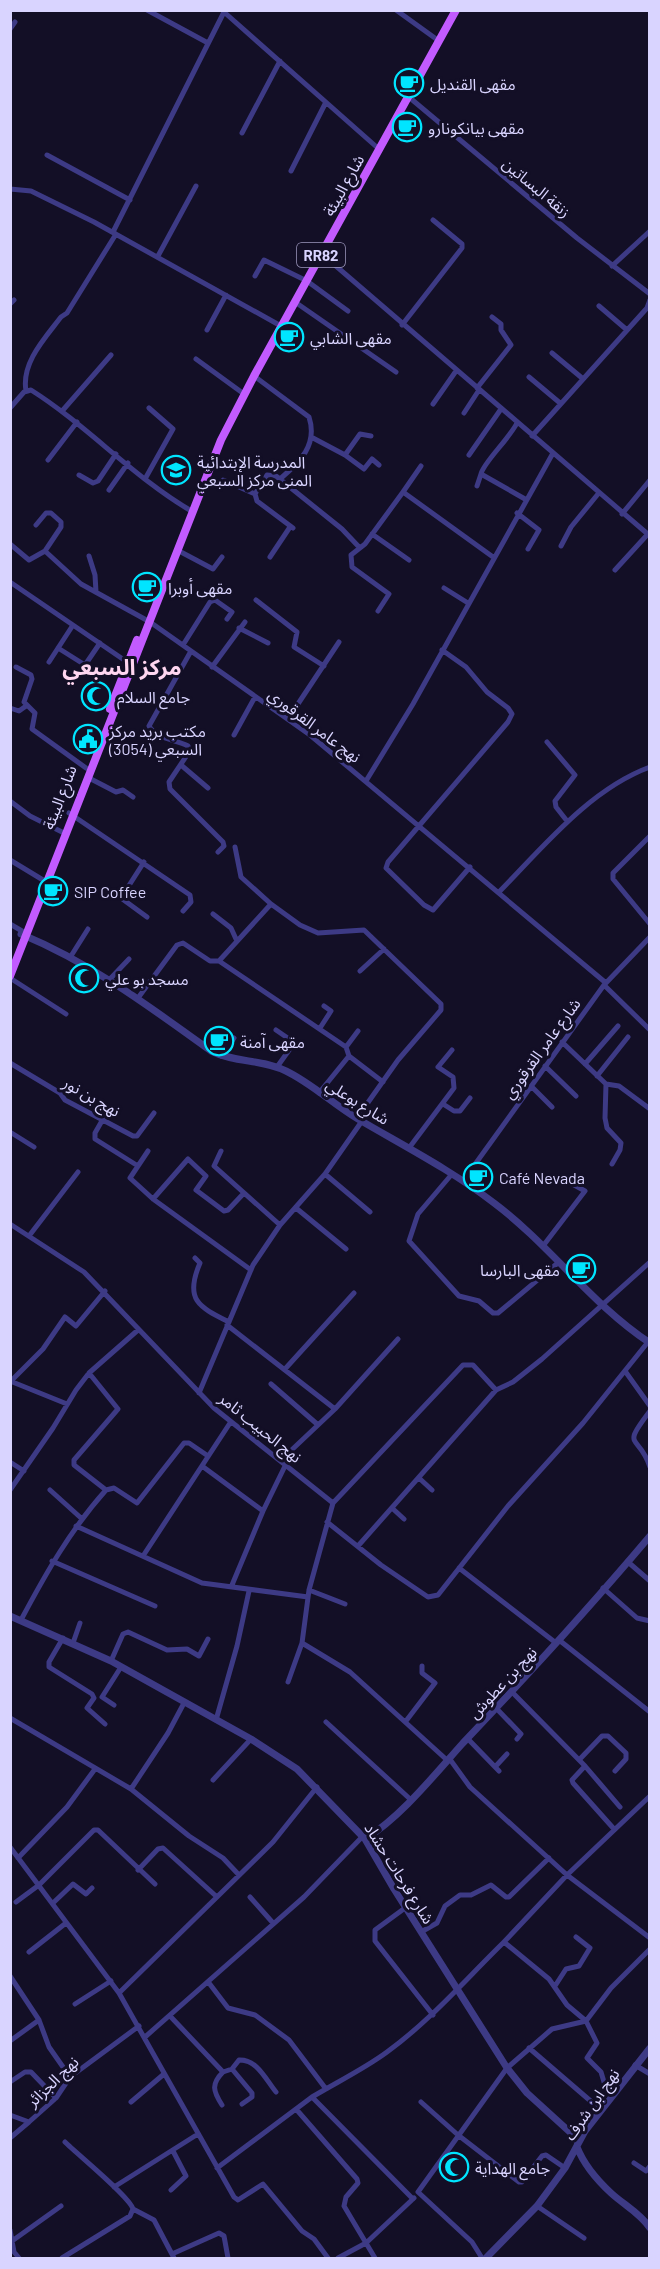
<svg xmlns="http://www.w3.org/2000/svg" width="660" height="2269" font-family="Barlow,'Noto Sans Arabic',sans-serif">
  <style>
    .lines { fill: none; stroke-linecap: round; stroke-linejoin: round }
    .minor { stroke: #3d3a85; stroke-width: 5 }
    .tertiary { stroke: #3d3a85; stroke-width: 7 }
    .primary { stroke: #c25bff; stroke-width: 8 }
    .labels { text-anchor: middle; dominant-baseline: central; stroke-width: 6; stroke-linejoin: round; paint-order: stroke }
    .shield { fill: #130f26; stroke: #9e99be; stroke-width: 1.5 }
    .shield-label { font-size: 15px; font-weight: bold; fill: #d9d4ff }
    .poi-label { font-size: 16px; fill: #d9d4ff; stroke: #130f26; text-anchor: start }
    .street-label { font-size: 16px; fill: #d9d4ff; stroke: #130f26 }
    .district-label { font-size: 22px; font-weight: bold; fill: #ffd6f0; stroke: #130f26 }
  </style>
  <rect width="100%" height="100%" fill="#130f26"/>
  <g class="lines">
    <!-- minor -->
    <path class="minor" d="M147,10L208,43
      M396,10L439,41
      M224,12L380,150
      M10,29L15,22
      M410,98L577,238L650,294
      M242,133L280,61
      M47,155L130,200
      M291,171L325,104
      M10,189L31,191L94,222L281,326
      M113,232L224,12
      M322,254L650,536
      M158,256L196,186
      M612,266L650,231
      M255,276L264,260L307,281L348,311
      M295,302L396,372
      M10,304L14,300
      M599,306L627,330
      M402,325L462,248V244L433,220
      M207,330L226,295
      M552,353L582,378
      M196,359L244,394
      M254,376L309,417C318,445 300,462 280,479
      M529,377L560,403
      M477,388L511,345L501,330V324L492,317
      M26,391C21,363 45,338 61,317L67,313L116,234
      M433,404L456,371
      M10,408L24,392L31,390C88,426 134,478 193,512
      M63,410L111,355
      M464,413L479,390
      M517,423C509,439 483,463 481,474L525,499
      M532,436L647,308L650,300
      M313,438L345,455L360,434L371,436
      M345,455L364,469L372,459L379,465
      M469,455L501,409
      M48,460L77,422
      M79,475L93,483L98,481L116,454
      M145,479L173,429L149,408
      M223,480L255,494L267,475L276,476L342,529L359,547
      M477,486L481,474
      M109,490L128,463
      M403,492L421,466
      M255,494L257,501L293,528
      M517,513L539,530L528,549
      M622,514L650,480
      M36,525L46,513H51L61,522V527L45,551L81,584L150,622L310,735L606,983
      M372,534L409,560
      M10,544L29,560L45,551
      M561,546L571,527L598,494
      M179,551L213,569L222,557
      M89,556L95,575L96,592
      M270,557L290,527
      M615,570L647,535
      M10,582L130,664
      M444,588L468,603
      M256,600L297,632L294,647L324,666
      M378,611L389,594L352,567L351,555L365,544L403,492L493,557
      M239,628L268,643
      M183,645L210,602L215,600L232,612L227,619
      M58,648L85,665L100,643
      M442,650L466,667L487,692L508,708L512,714L508,722L388,862L386,868L424,905L433,910L470,867
      M191,651L149,726C157,740 176,739 188,746L189,752L169,782L170,789L223,842L224,846L218,852
      M49,662L73,625
      M16,667L31,675L32,679L24,702L35,713L32,729L86,768
      M212,667L245,622
      M10,708L19,711L26,706
      M288,719L339,642
      M234,735L255,697
      M547,742L575,775L555,801L556,807L567,821
      M181,765L208,788
      M89,778L116,792L123,790L133,797
      M366,781L413,704L553,453
      M10,801L30,816L62,832
      M69,813L190,895L191,902L183,911
      M650,836L613,873V879L650,924
      M235,847L241,877L271,904
      M10,860L43,880
      M144,862L121,898L147,917
      M500,891C543,847 590,789 650,767
      M213,914L231,928L236,939
      M10,924L22,931
      M71,956L88,929
      M219,961L346,1047L349,1056
      M360,971L384,949
      M10,978L66,1014
      M110,979L129,959
      M604,985L650,1030
      M138,998L177,945L183,943L210,961H219L271,904L300,925L318,933L364,930L441,1004V1010L398,1060L357,1118
      M320,1028L331,1011L324,1006
      M276,1030L292,1041V1046L277,1067
      M562,1042L606,1084L619,1086L650,1109
      M346,1047L358,1031
      M221,1056L234,1038
      M10,1063L60,1093L65,1100L133,1136H137L154,1113
      M585,1064L618,1026
      M545,1066L576,1096
      M597,1076L628,1037
      M606,1084L605,1118L607,1128L621,1143L620,1150L612,1164
      M531,1086L552,1107
      M319,1093L349,1056L383,1082
      M443,1104L454,1111H460L470,1098
      M103,1119L95,1133V1139L138,1166L148,1151
      M10,1132L34,1147
      M409,1148L454,1088L453,1077L438,1067L452,1050
      M221,1151L214,1166L280,1225
      M138,1166L130,1178L153,1199L251,1270
      M325,1174L370,1212
      M452,1174L418,1214L409,1241L459,1296L479,1301L493,1313H498L559,1262
      M463,1181L604,985L650,937
      M153,1199L188,1159L206,1176L196,1190L224,1211L228,1210L244,1193
      M296,1208L346,1249
      M10,1224L84,1272L214,1408L333,1503L309,1590L302,1643L288,1682
      M29,1236L78,1172
      M543,1246L585,1191L567,1181
      M195,1258L200,1263C184,1300 199,1307 229,1322
      M227,1325L335,1409
      M285,1369L354,1293
      M625,1371L650,1406
      M10,1381L67,1404
      M11,1381L43,1349L65,1317L76,1326L105,1291
      M271,1384L317,1424
      M199,1393L253,1265L280,1225L325,1174L362,1121
      M650,1411C620,1450 639,1433 650,1467
      M281,1460L335,1409L398,1339
      M10,1462L24,1471
      M202,1466L263,1511
      M419,1478L432,1490
      M10,1490L53,1428L76,1390L89,1373L138,1330
      M50,1490L81,1518
      M106,1490L114,1488L137,1503L184,1443H189L208,1456
      M333,1503L463,1365H473L496,1390
      M392,1508L404,1519
      M327,1522L381,1565L428,1597L438,1595L508,1506L583,1423L648,1342
      M76,1526L202,1583L308,1597
      M358,1546L496,1390L513,1382L542,1359L650,1262
      M143,1556L230,1423
      M52,1561L155,1606
      M628,1562L650,1581
      M459,1568L556,1643
      M232,1585L263,1511L286,1464
      M603,1588L637,1618L650,1621
      M309,1590L345,1604
      M21,1620C46,1573 71,1529 106,1490L74,1465V1460L118,1409L89,1373
      M63,1638L49,1662V1667L92,1694L94,1698L87,1708L105,1724
      M559,1640L650,1712
      M73,1643L80,1623
      M302,1643L350,1672L448,1761
      M111,1661L123,1634L128,1632L167,1650L187,1649L199,1656L208,1639
      M512,1692L585,1766L572,1780L573,1783L614,1829
      M114,1705L102,1697L121,1667
      M496,1708L521,1734L517,1739
      M10,1718L131,1789L189,1836L223,1858L239,1875
      M216,1720L237,1646L249,1591
      M406,1721L435,1683L422,1673V1666
      M326,1722L410,1799
      M468,1739L499,1771
      M449,1758L470,1787L567,1875L650,1796
      M579,1760L602,1736H608L626,1753V1759L615,1771
      M585,1766L620,1807
      M495,1767L507,1754
      M213,1780L251,1739
      M131,1789L168,1733L184,1703
      M10,1847L119,1993L234,2197L238,2200L263,2184L302,2231L314,2239L328,2258
      M18,1858L67,1807L95,1769
      M138,1870L158,1849L163,1848L217,1897
      M250,1897L273,1923
      M16,1902L39,1885L94,1830H98L155,1884
      M53,1903L73,1884L86,1894L92,1888
      M405,1908L375,1930V1941L433,2015
      M421,1932L437,1923L445,1906L460,1895H471L491,1885L506,1897H509L549,1858
      M504,1942L567,1875L650,1938
      M29,1952L66,1923
      M10,1976L39,2020L10,2041
      M209,1983L228,2008L255,2015L289,2040L326,2089
      M555,1986L566,1969L579,1966L590,1948L576,1937
      M119,1993L273,1842L317,1787
      M75,2004L111,1981
      M170,2016L223,2072L232,2069L239,2060C257,2059 266,2080 276,2092
      M39,2020L49,2047L70,2077
      M145,2037L304,1897L363,1836
      M529,2048L601,2110
      M635,2065L650,2074
      M232,2069L252,2093V2097L242,2104
      M10,2082L25,2072H31L56,2098
      M615,2091L604,2082L601,2072L587,2058L597,2043L586,2021L611,1988L650,1949
      M131,2102L164,2074
      M421,2102L458,2135L519,2182H522L542,2156L546,2155L565,2168
      M222,2105C213,2091 211,2084 223,2072
      M296,2109L357,2179L358,2183L346,2197L344,2206L366,2243L414,2198
      M10,2115L29,2122L56,2098L70,2077L139,2026
      M10,2138L29,2122
      M65,2142C77,2154 130,2197 133,2209L154,2220L174,2258
      M634,2163L646,2171L650,2166
      M217,2168L312,2097
      M114,2187L198,2134
      M171,2190L186,2176L173,2151
      M413,2199L312,2097C337,2082 364,2069 387,2052C431,2020 466,1979 504,1942L549,1979L567,2005L586,2021L552,2029L507,2068L418,2192L472,2242L482,2258
      M537,2206L584,2238
      M10,2230L14,2252L19,2258
      M12,2241L61,2206
      M172,2254L219,2233L224,2236L228,2258
      M62,2258L130,2216L133,2209
      M338,2258L366,2243L375,2258"/>
    <!-- tertiary -->
    <path class="tertiary" d="M21,934C91,963 150,1007 211,1051C235,1063 262,1059 286,1071C311,1083 333,1104 358,1119C404,1146 451,1170 494,1203C550,1245 591,1304 650,1343
      M10,1616L111,1661L251,1739L297,1769L365,1839L394,1889L507,2068L527,2093L572,2134L578,2143
      M365,1839C401,1817 435,1774 463,1743C527,1676 590,1607 650,1536
      M577,2147C584,2165 597,2180 611,2193C624,2205 640,2213 650,2228
      M486,2258L537,2206L565,2168L585,2131L650,2048"/>
    <!-- primary -->
    <path class="primary" d="M110,709L137,640
      M10,976L221,440L254,376L456,10"/>
  </g>
  <!-- icons -->
  <defs>
    <g id="cafe-ring" transform="scale(1.5)"><circle r="9.5" fill="#130f26" stroke="#00e5ff" stroke-width="1.5"/><path d="M-5.5-4.5H6V0H3Q3 3.5 0 3.5H-2.5Q-5.5 3.5-5.5 0ZM3-3.2v2h1.7v-2ZM-6 4.5H4V6H-6Z" fill="#00e5ff"/></g>
    <g id="school-ring" transform="scale(1.5)"><circle r="9.5" fill="#130f26" stroke="#00e5ff" stroke-width="1.5"/><path d="M0-5L7-2L0 1L-7-2ZM-4 1L0 2.5L4 1V4Q0 6-4 4Z" fill="#00e5ff"/></g>
    <g id="mosque-ring" transform="scale(1.5)"><circle r="9.5" fill="#130f26" stroke="#00e5ff" stroke-width="1.5"/><path d="M3.5-4.9A6 6 0 1 0 3.5 4.9A5 5 0 1 1 3.5-4.9Z" fill="#00e5ff"/></g>
    <g id="civic-ring" transform="scale(1.5)"><circle r="9.5" fill="#130f26" stroke="#00e5ff" stroke-width="1.5"/><path d="M-.6-6.5H3V-4.5H.6V-3L4-1V1h2V6H-6V1h2V-1L-.6-3ZM-1.2 2.5V6h2.4V2.5Z" fill="#00e5ff"/></g>
  </defs>
  <g fill-rule="evenodd">
    <use href="#cafe-ring" x="409" y="83"/>
    <use href="#cafe-ring" x="407" y="127"/>
    <use href="#cafe-ring" x="289" y="337"/>
    <use href="#school-ring" x="176" y="470"/>
    <use href="#cafe-ring" x="147" y="587"/>
    <use href="#mosque-ring" x="96" y="696"/>
    <use href="#civic-ring" x="88" y="739"/>
    <use href="#cafe-ring" x="53" y="891"/>
    <use href="#mosque-ring" x="84" y="978"/>
    <use href="#cafe-ring" x="219" y="1041"/>
    <use href="#cafe-ring" x="478" y="1177"/>
    <use href="#cafe-ring" x="581" y="1269"/>
    <use href="#mosque-ring" x="454" y="2167"/>
  </g>
  <g class="labels">
    <!-- shield labels -->
    <rect class="shield" x="297" y="243" width="48" height="24" rx="4.5"/>
    <g class="shield-label">
      <text x="321" y="255">RR82</text>
    </g>
    <!-- poi labels -->
    <g class="poi-label">
      <text x="430" y="83">مقهى القنديل</text>
      <text x="428" y="127">مقهى بيانكونارو</text>
      <text x="310" y="337">مقهى الشابي</text>
      <text x="197" y="461">المدرسة الإبتدائية<tspan x="197" dy="18">المنى مركز السبعي</tspan></text>
      <text x="168" y="587">مقهى أوبرا</text>
      <text x="117" y="696">جامع السلام</text>
      <text x="109" y="730">مكتب بريد مركز<tspan x="109" dy="18">السبعي (3054)</tspan></text>
      <text x="74" y="891">SIP Coffee</text>
      <text x="105" y="978">مسجد بو علي</text>
      <text x="240" y="1041">مقهى آمنة</text>
      <text x="499" y="1177">Café Nevada</text>
      <text x="560" y="1269" text-anchor="end">مقهى البارسا</text>
      <text x="475" y="2167">جامع الهداية</text>
    </g>
    <!-- street labels -->
    <g class="street-label">
      <text transform="translate(343 185) rotate(-61)">شارع البيئة</text>
      <text transform="translate(537 187) rotate(40)">زنقة البساتين</text>
      <text transform="translate(315 725) rotate(37)">نهج عامر القرقوري</text>
      <text transform="translate(59 797) rotate(-69)">شارع البيئة</text>
      <text transform="translate(541 1048) rotate(-54)">شارع عامر القرقوري</text>
      <text transform="translate(92 1096) rotate(30)">نهج بن نور</text>
      <text transform="translate(358 1101) rotate(32)">شارع بوعلي</text>
      <text transform="translate(261 1427) rotate(39)">نهج الحبيب ثامر</text>
      <text transform="translate(502 1682) rotate(-47)">نهج بن عطوش</text>
      <text transform="translate(400 1873) rotate(58)">شارع فرحات حشاد</text>
      <text transform="translate(52 2081) rotate(-44)">نهج الجزائر</text>
      <text transform="translate(591 2104) rotate(-55)">نهج ابن شرف</text>
    </g>
    <!-- district labels -->
    <g class="district-label">
      <text x="122" y="666">مركز السبعي</text>
    </g>
  </g>
  <!-- border -->
  <rect width="660" height="2269" fill="none" stroke="#d9d4ff" stroke-width="24"/>
</svg>
